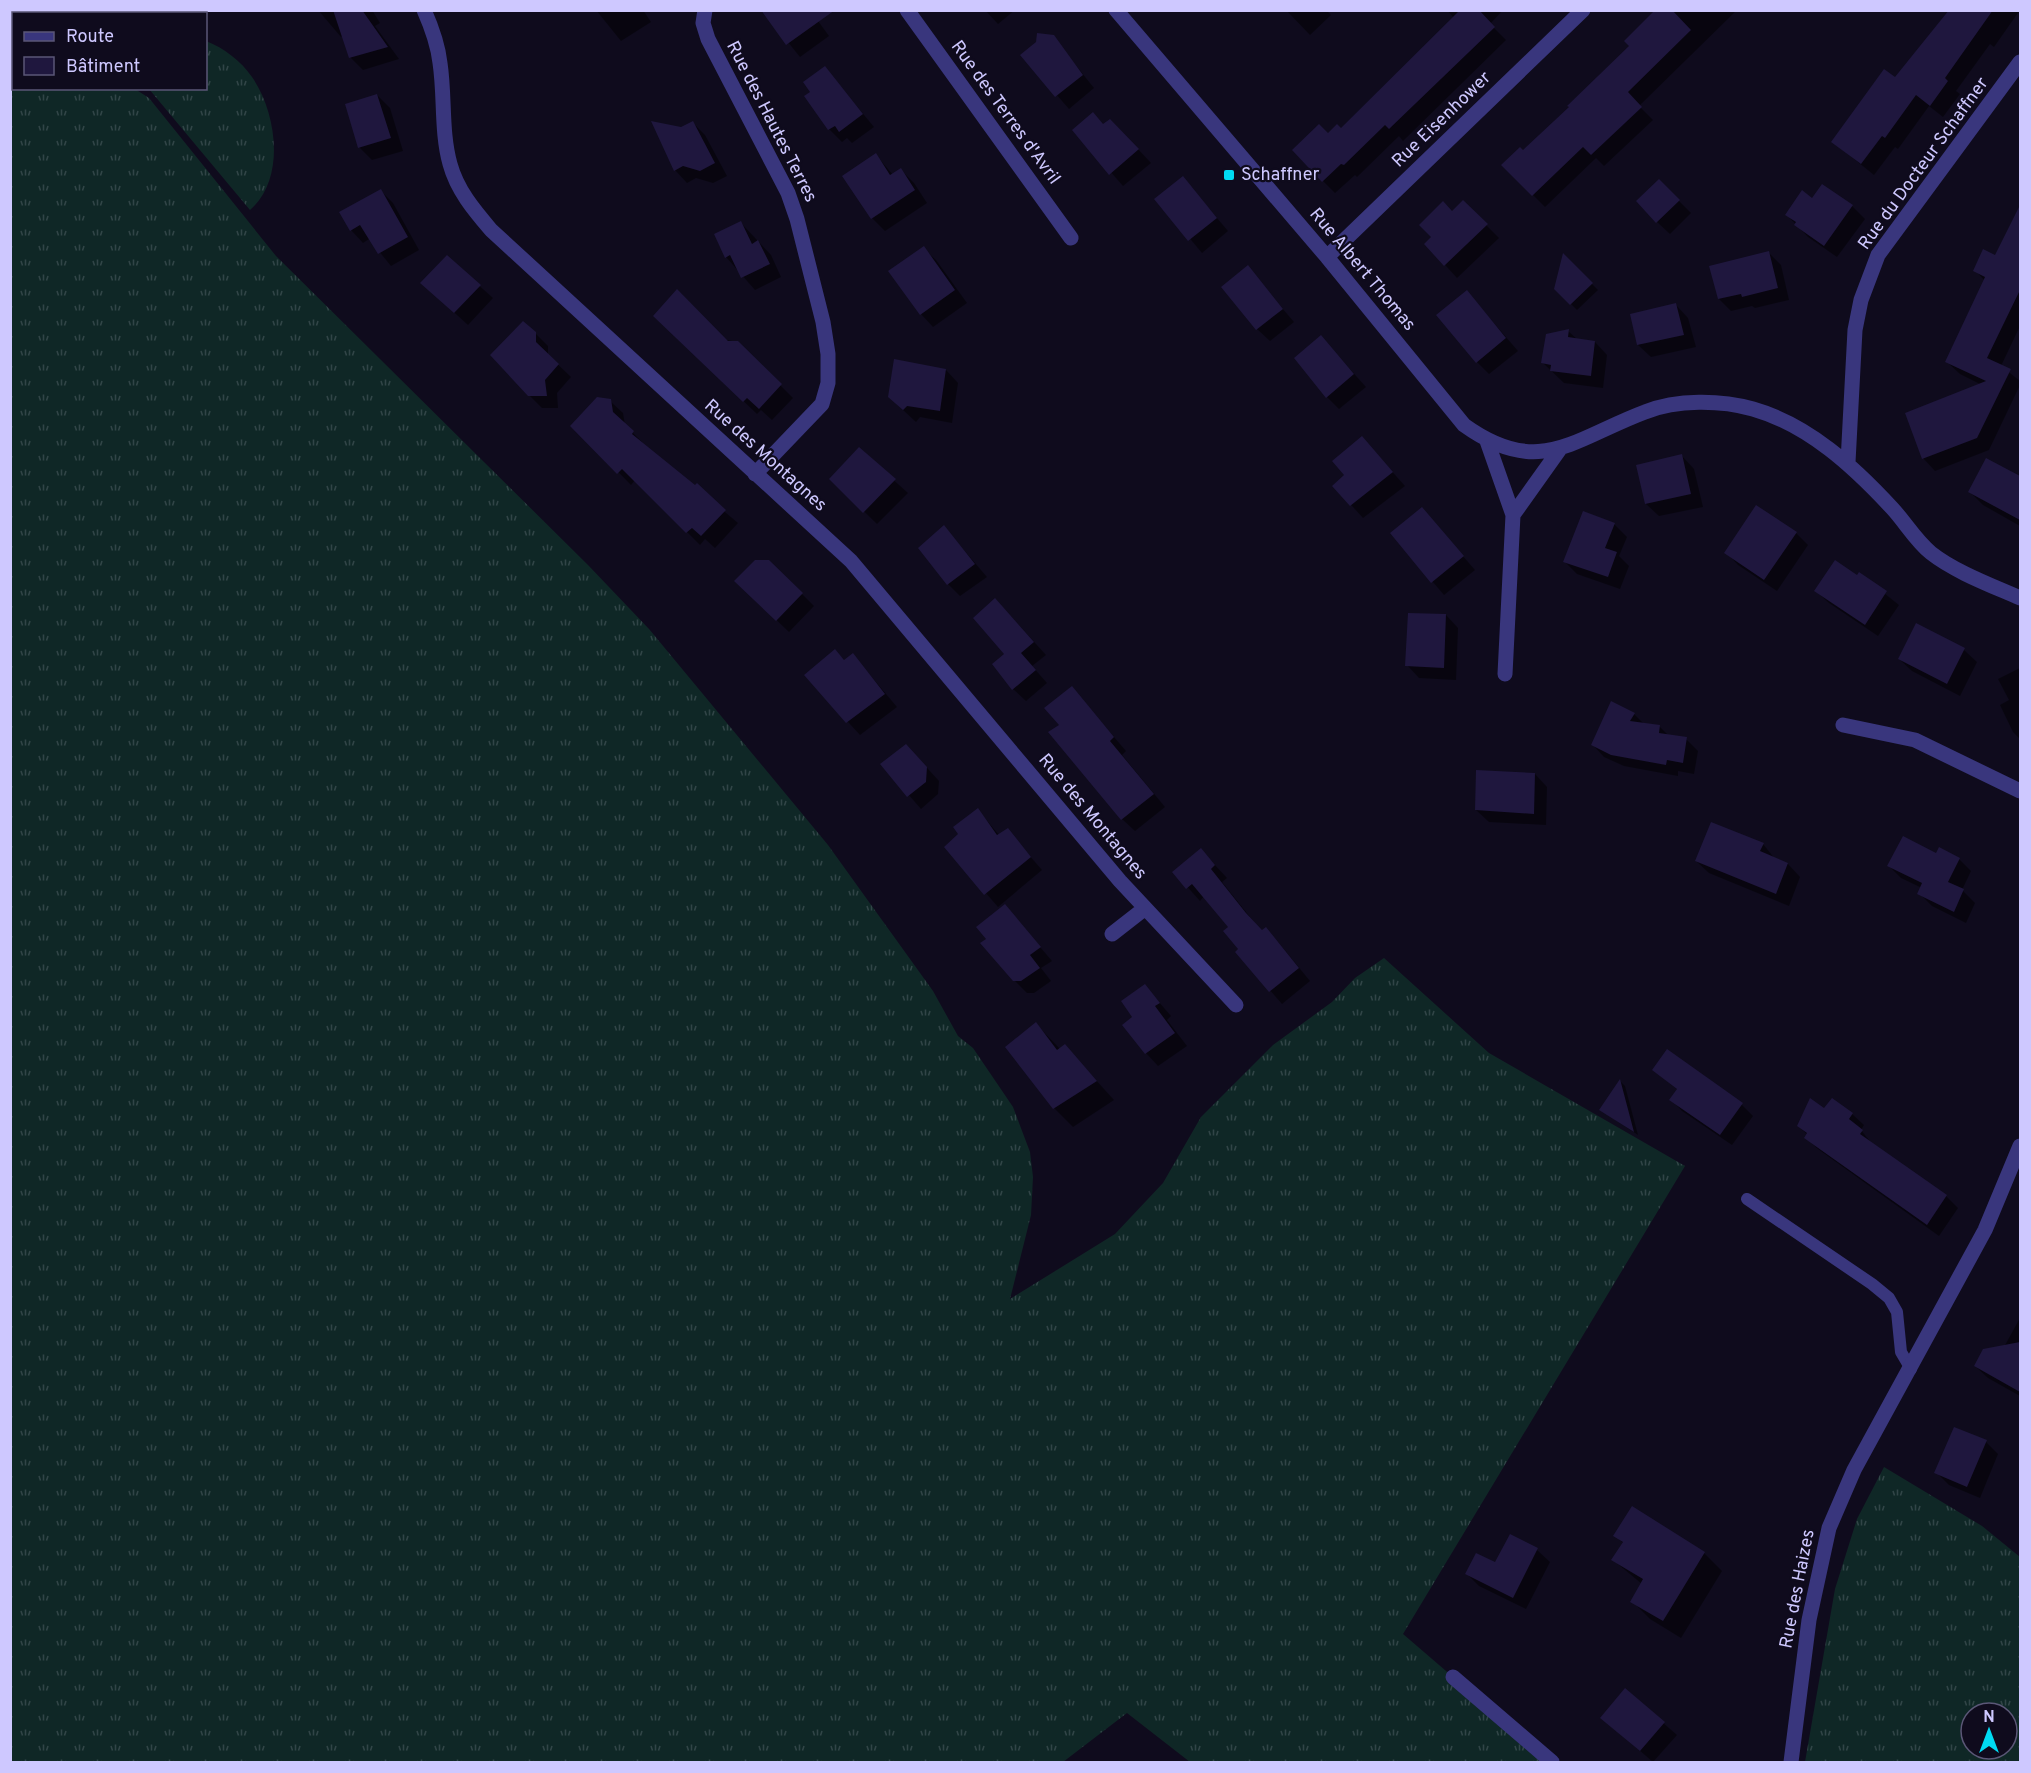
<svg xmlns="http://www.w3.org/2000/svg" width="2031" height="1773" font-family="Overpass,sans-serif">
  <style>
    .grass { fill: url(#grass-tufts); fill-rule: evenodd }
    .shadow { fill: #0007 }
    .building { fill: #1f173e }
    .lines { fill: none; stroke-linecap: round; stroke-linejoin: round }
    .lane { stroke: #39367d; stroke-width: 12 }
    .street { stroke: #39367d; stroke-width: 15 }
    .poi-dot { fill: #00dbf3; stroke: #0f0b1d; stroke-width: 2 }
    .labels { text-anchor: middle; dominant-baseline: central; stroke-width: 4.5; stroke-linejoin: round; paint-order: stroke }
    .street-label { font-size: 18px; fill: #cec8ff; stroke: #0f0b1d }
    .poi-label { font-size: 18px; fill: #cec8ff; stroke: #0f0b1d; text-anchor: start }
  </style>
  <defs>
    <pattern id="grass-tufts" width="24" height="20" patternUnits="userSpaceOnUse" patternTransform="scale(1.5)"><rect width="24" height="20" fill="#0f2726"/><path d="M3 7l-1-3M5 7V3M7 7l1-3M15 17l-1-3M17 17v-4M19 17l1-3" fill="none" stroke="#314547"/></pattern>
  </defs>
  <rect width="100%" height="100%" fill="#0f0b1d"/>
  <!-- grass -->
  <path class="grass" d="M10,19L14,20V88L135,89L149,98L276,256L588,565L649,629L828,845L933,991L958,1036L973,1048L1013,1107L1030,1152L1033,1177L1031,1215L1010,1299L1115,1234L1163,1183L1201,1117L1273,1045L1332,1002L1355,978L1384,958L1489,1053L1685,1166L1403,1634L1552,1762H1190L1127,1713L1063,1762H11Z
    M206,41C224,48 241,61 252,77C277,113 286,179 250,210L149,89L206,88Z
    M1884,1467L1982,1526L2020,1557V1762H1805L1835,1589L1857,1519ZM1971,1713H2007V1749H1971Z"/>
  <!-- shadow -->
  <path class="shadow" d="M318,10H372L380,23L375,26L399,59L363,70L350,57L343,35L341,37Z
    M596,10H643L651,22L621,41Z
    M762,10H810L829,36L800,57Z
    M985,10H1015L998,24Z
    M1286,10H1326L1331,15L1310,35Z
    M1447,10H1503L1490,24L1506,40L1403,141L1399,136L1357,177L1355,175L1335,193L1323,181L1328,135L1341,131L1454,18Z
    M1659,10H1737L1639,106L1653,120L1604,166L1596,158L1545,207L1503,165L1523,152L1571,108L1631,46Z
    M1949,10H2020L1994,47L1990,44L1956,91L1960,94L1943,117L1929,106L1898,149L1895,147L1874,175L1833,142L1896,79Z
    M1053,37L1094,88L1069,109L1022,55Z
    M825,68L874,127L852,143L847,138L842,142L829,129L806,97L812,92Z
    M377,95L390,108L403,151L372,160L359,147Z
    M692,122L705,135L727,176L713,183L696,178L687,183L675,170L681,128Z
    M1104,125L1123,133L1151,163L1123,186L1074,130Z
    M876,155L893,175L901,170L914,183L927,203L885,231L872,218Z
    M1183,178L1228,231L1202,253L1157,199Z
    M1659,181L1691,213L1670,234L1657,222Z
    M380,190L393,203L419,250L391,266L369,239L363,243L351,230Z
    M1813,200L1852,206L1865,219L1837,257L1808,237L1787,215Z
    M1463,202L1499,238L1457,278L1426,244Z
    M741,223L771,255L781,277L755,290L726,257Z
    M2009,231L2020,236V326L2001,366L2020,381V385L1989,450L1935,471L1923,458L1982,385L1960,374L1947,362L1985,281L1975,270L1996,257Z
    M923,248L936,260L967,303L933,327L921,314L890,271Z
    M1769,253L1781,265L1789,300L1755,308L1752,306L1731,311L1719,299Z
    M1564,256L1598,290L1577,310L1556,289Z
    M447,257L493,298L468,325L435,295Z
    M1247,267L1294,322L1270,341L1257,329Z
    M1467,292L1518,351L1489,374L1477,362Z
    M1676,305L1688,318L1696,347L1651,357L1638,345Z
    M667,328L737,342L793,398L772,420L761,410L757,414Z
    M1568,331L1578,340L1595,342L1607,355L1603,388L1564,383L1543,363Z
    M535,333L548,346V355L571,377L557,393L558,408H542L529,395Z
    M1321,337L1366,387L1339,409L1327,397Z
    M946,370L958,383L952,423L920,417L916,422L903,410Z
    M610,401L623,413L625,425L645,445L738,523L715,548L705,539L700,545L635,480L631,485L573,426Z
    M1362,438L1405,486L1363,518L1334,486L1346,475Z
    M859,449L908,493L877,524L831,479Z
    M1682,456L1694,469L1703,507L1659,516L1646,504Z
    M1986,460L2020,478V526L1983,505L1970,492Z
    M1422,509L1475,570L1444,595L1392,534Z
    M1614,524L1627,537L1619,556L1629,566L1620,589L1577,574L1565,562Z
    M944,527L987,577L960,596L948,584Z
    M1796,533L1808,545L1777,591L1738,565L1726,552Z
    M769,561L814,606L789,632L749,594Z
    M1860,574L1899,605L1878,636L1829,603L1816,591Z
    M1007,612L1046,655L1032,666L1047,683L1026,701L1013,689L1006,654Z
    M1446,615L1458,628L1456,680L1419,678L1407,665Z
    M1916,625L1964,650L1977,662L1960,696L1912,671L1899,659Z
    M835,651L845,661L853,655L897,707L860,735L806,676Z
    M2020,668V739L2013,732L2000,705L2009,700L1998,679Z
    M1072,688L1126,751L1122,755L1165,807L1135,831L1122,819L1061,725Z
    M1634,714L1645,725L1659,726L1669,736L1686,739L1698,751L1694,774L1678,771V776L1624,766L1604,757L1593,745Z
    M918,758L939,781L938,794L921,809L882,764Z
    M1535,774L1547,787L1546,825L1489,822L1476,810Z
    M978,810L999,835L1007,830L1042,870L998,907L946,847L960,834Z
    M1763,844L1775,859L1788,864L1800,877L1789,906L1709,873L1696,861Z
    M1201,850L1227,878L1222,882L1258,927L1278,942L1310,981L1282,1004L1237,952L1241,950L1230,927L1204,896L1200,901L1174,872Z
    M1959,859L1971,871L1962,890L1975,903L1966,923L1932,906L1919,893L1922,888L1901,878L1889,866Z
    M1005,906L1052,961L1041,968L1051,981L1034,993H1027L1014,980L988,939Z
    M1145,986L1171,1016L1167,1020L1187,1046L1158,1066L1146,1053L1134,1017Z
    M1036,1024L1060,1049L1065,1046L1114,1100L1073,1127L1054,1108Z
    M1654,1070L1742,1105L1753,1116L1732,1145L1682,1111L1671,1099L1678,1090Z
    M1620,1081L1625,1086L1638,1135L1601,1110Z
    M1825,1110L1852,1114L1864,1125L1861,1130L1872,1144L1946,1196L1958,1208L1939,1236L1818,1149L1806,1138L1808,1135L1798,1126Z
    M2020,1318V1396L1988,1378L1975,1366L2004,1347Z
    M1986,1442L1998,1454L1980,1498L1949,1485L1936,1472Z
    M1615,1535L1704,1553L1722,1571L1681,1638L1650,1619L1632,1601L1642,1584L1613,1560L1624,1544Z
    M1537,1550L1550,1562L1526,1609L1479,1586L1467,1574Z
    M1625,1690L1677,1735L1653,1762L1602,1718Z"/>
  <!-- building -->
  <path class="building" d="M333,10H362L388,47L349,58Z
    M761,10H835L786,45Z
    M1460,10H1479L1495,27L1389,129L1385,125L1344,165L1341,164L1322,182L1292,150L1319,124L1328,133L1337,124L1341,128Z
    M1655,10H1672L1691,30L1628,92L1642,107L1591,155L1583,147L1532,196L1501,165L1520,147L1523,150L1569,107L1567,106L1629,46L1624,41Z
    M1949,10H1993L1945,78L1948,81L1930,106L1916,95L1885,138L1882,136L1861,164L1831,142L1884,69L1895,77Z
    M1037,33L1054,35L1083,75L1055,97L1020,55L1036,42Z
    M825,66L863,114L839,132L835,126L828,130L804,96L810,92L803,82Z
    M377,94L391,138L358,148L345,104Z
    M1093,112L1103,124L1110,119L1139,149L1109,175L1072,130Z
    M651,121L681,127L693,121L715,163L700,171L683,166L674,171Z
    M876,153L890,175L901,168L915,190L871,219L842,176Z
    M1183,176L1217,218L1188,241L1154,199Z
    M1659,179L1680,200L1656,223L1636,201Z
    M1822,184L1853,205L1824,246L1794,225L1796,222L1785,215L1802,190L1812,198Z
    M381,189L408,237L378,254L360,225L350,231L339,212Z
    M1463,200L1488,224L1444,266L1424,244L1431,237L1419,225L1443,201L1452,211Z
    M2020,205V290L1987,358L2011,369L1977,438L1922,459L1905,413L1986,381L1945,362L1985,277L1973,271L1983,249L1995,255Z
    M741,221L752,244L758,240L770,264L741,278L730,255L725,258L714,234Z
    M924,246L955,290L920,315L888,271Z
    M1769,251L1778,288L1742,297L1741,294L1718,299L1709,266Z
    M1563,253L1593,283L1570,305L1554,289Z
    M447,255L481,285L454,313L420,283Z
    M1248,265L1283,309L1256,330L1221,287Z
    M677,289L728,341H738L782,384L759,409L747,398L743,402L653,316Z
    M1467,290L1506,338L1476,363L1436,315Z
    M1676,303L1684,335L1637,345L1630,314Z
    M523,321L536,332V342L559,364L545,380L547,396H528L490,355Z
    M1569,329L1568,337L1595,341L1591,376L1550,371L1551,365L1541,363L1546,334Z
    M1321,335L1354,374L1326,398L1294,358Z
    M894,359L946,369L940,411L907,406L903,410L888,397Z
    M597,397L611,399L613,412L634,431L632,434L695,485L697,483L726,510L701,536L692,528L686,533L622,469L617,474L570,426Z
    M1362,436L1393,472L1350,506L1332,486L1344,475L1332,461Z
    M859,447L896,479L863,513L829,479Z
    M1682,454L1691,494L1645,504L1636,465Z
    M1986,458L2020,476V520L1968,492Z
    M1756,505L1797,532L1764,580L1724,553Z
    M1422,507L1464,556L1431,583L1390,533Z
    M1583,511L1615,523L1605,548L1617,552L1608,577L1563,562Z
    M944,525L975,564L947,585L918,548Z
    M755,560H769L803,593L776,621L734,581Z
    M1835,560L1857,575L1859,572L1887,591L1865,625L1814,591Z
    M995,598L1034,642L1021,653L1036,670L1012,690L992,664L1004,654L973,618Z
    M1408,613L1446,614L1444,668L1405,666Z
    M1916,623L1965,648L1947,684L1898,659Z
    M835,649L844,660L853,653L885,694L846,723L804,675Z
    M1072,686L1114,737L1110,741L1154,794L1121,820L1048,732L1059,725L1044,708Z
    M1611,701L1635,713L1630,721L1660,725L1659,733L1687,737L1683,763L1667,760L1666,765L1611,755L1591,745Z
    M906,744L927,767L926,782L907,797L880,764Z
    M1476,770L1535,773L1534,814L1475,810Z
    M978,808L997,835L1008,828L1031,857L984,895L944,847L958,834L953,827Z
    M1711,822L1764,843L1760,851L1788,863L1776,894L1695,861Z
    M1903,836L1936,853L1939,847L1960,858L1948,882L1964,889L1954,912L1917,894L1922,883L1887,866Z
    M1201,848L1215,865L1211,869L1246,913L1262,930L1266,927L1299,968L1269,992L1235,952L1238,949L1223,931L1228,927L1192,884L1186,889L1172,872Z
    M1005,904L1041,947L1030,955L1040,968L1021,981H1013L980,943L986,939L976,927Z
    M1145,984L1160,1003L1155,1006L1175,1033L1145,1054L1122,1025L1132,1017L1121,1001Z
    M1036,1022L1057,1050L1065,1044L1097,1081L1053,1109L1005,1047Z
    M1667,1049L1743,1103L1720,1135L1669,1100L1677,1089L1652,1070Z
    M1620,1079L1634,1132L1599,1110Z
    M1810,1098L1824,1108L1832,1098L1853,1113L1849,1119L1863,1130L1860,1134L1947,1195L1927,1225L1804,1138L1807,1133L1797,1126Z
    M2020,1342V1392L1974,1366L1983,1349Z
    M1954,1427L1987,1440L1967,1487L1934,1473Z
    M1632,1506L1705,1552L1663,1621L1630,1602L1643,1579L1611,1560L1623,1542L1613,1536Z
    M1510,1534L1538,1548L1513,1598L1465,1574L1476,1553L1495,1562Z
    M1625,1688L1665,1722L1640,1751L1600,1718Z"/>
  <g class="lines">
    <!-- lane -->
    <path class="lane" d="M1747,1199L1872,1284L1889,1298L1897,1312L1901,1352L1911,1369"/>
    <!-- street -->
    <path class="street" d="M424,10C432,28 438,45 440,63C445,96 441,132 450,164C457,190 474,210 491,230L851,561L1120,881L1236,1005
      M705,10L703,23L708,39L788,193L797,219L823,322L828,354V383L822,404L755,474
      M907,10L1071,238
      M1116,10L1327,257L1464,425C1539,479 1573,439 1645,412C1677,399 1721,400 1753,409C1809,425 1854,467 1892,508C1905,522 1916,541 1931,553C1955,572 1993,586 2020,598
      M1327,257L1583,10
      M1487,441L1513,515L1505,674
      M1848,462L1855,330L1861,300L1878,255L2020,62
      M1513,515L1560,449
      M1843,725L1915,740L2020,791
      M1112,934L1144,909
      M1453,1677L1552,1762
      M1791,1762L1809,1620L1829,1528L1854,1470L1985,1230L2020,1146"/>
  </g>
  <!-- markers -->
  <rect class="poi-dot" x="1223" y="169" width="12" height="12" rx="3"/>
  <g class="labels">
    <!-- street labels -->
    <g class="street-label">
      <text transform="translate(1005 113) rotate(54)">Rue des Terres d'Avril</text>
      <text transform="translate(1442 120) rotate(-44)">Rue Eisenhower</text>
      <text transform="translate(771 122) rotate(63)">Rue des Hautes Terres</text>
      <text transform="translate(1924 164) rotate(-54)">Rue du Docteur Schaffner</text>
      <text transform="translate(1362 270) rotate(50)">Rue Albert Thomas</text>
      <text transform="translate(765 456) rotate(42)">Rue des Montagnes</text>
      <text transform="translate(1092 817) rotate(50)">Rue des Montagnes</text>
      <text transform="translate(1798 1589) rotate(-79)">Rue des Haizes</text>
    </g>
    <!-- poi labels -->
    <g class="poi-label">
      <text x="1241" y="175">Schaffner</text>
    </g>
  </g>
  <!-- border -->
  <rect width="2031" height="1773" fill="none" stroke="#cec8ff" stroke-width="24"/>
  <!-- legend -->
  <rect x="12" y="12" width="195" height="78" fill="#0f0b1d" stroke="#5b5777" stroke-width="1.5"/>
  <rect x="24" y="32" width="30" height="9" fill="#39367d" stroke="#5b5777" stroke-width="1.5"/>
  <text x="66" y="42" font-size="18" fill="#cec8ff">Route</text>
  <rect x="24" y="57" width="30" height="18" fill="#1f173e" stroke="#5b5777" stroke-width="1.5"/>
  <text x="66" y="72" font-size="18" fill="#cec8ff">Bâtiment</text>
  <!-- north arrow -->
  <g transform="translate(1989 1731)"><circle r="28" fill="#0f0b1d" stroke="#5b5777" stroke-width="1.5"/>
  <path d="M0-4.5L10 22L0 15L-10 22Z" fill="#00dbf3"/>
  <text y="-9" font-size="16" font-weight="bold" text-anchor="middle" fill="#cec8ff">N</text>
  </g>
</svg>
